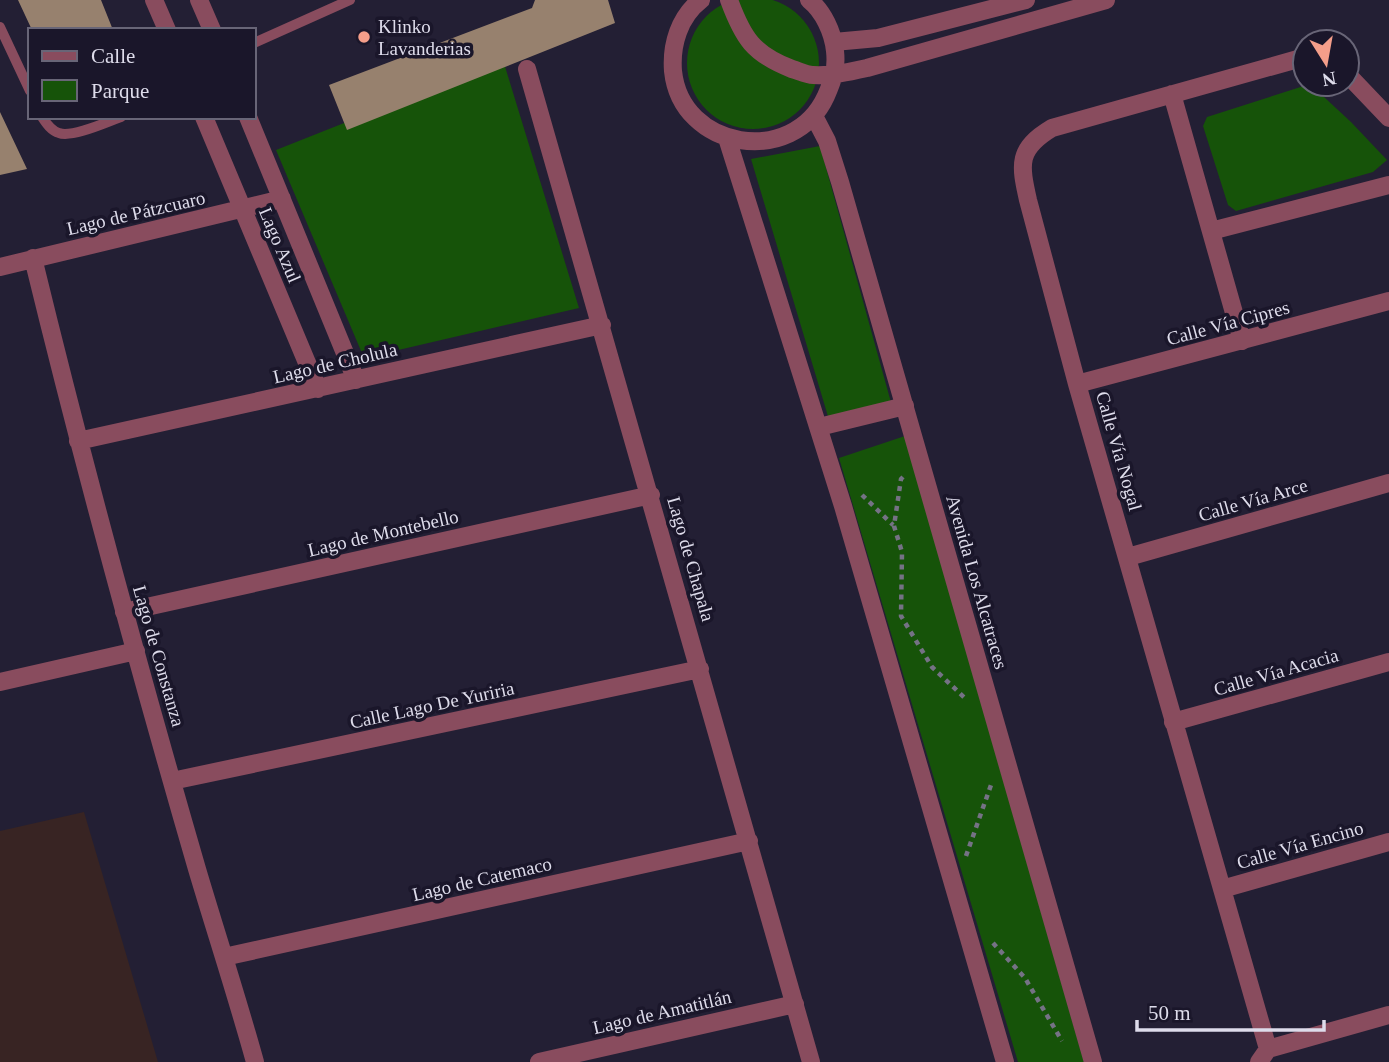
<svg xmlns="http://www.w3.org/2000/svg" width="1389" height="1062" font-family="Georgia,serif">
  <style>
    .industrial { fill: #382423 }
    .green { fill: #165309 }
    .building { fill: #97816e }
    .lines { fill: none; stroke-linecap: round; stroke-linejoin: round }
    .path { stroke: #757285; stroke-width: 4.5; stroke-dasharray: 5 5; stroke-linecap: butt }
    .lane { stroke: #894c5e; stroke-width: 10 }
    .street { stroke: #894c5e; stroke-width: 18 }
    .poi-dot { fill: #f49e8a; stroke: #1a162a; stroke-width: 2.5 }
    .labels { text-anchor: middle; dominant-baseline: central; stroke-width: 7; stroke-linejoin: round; paint-order: stroke }
    .poi-label { font-size: 19px; fill: #dedceb; stroke: #1a162a; text-anchor: start }
    .street-label { font-size: 19px; fill: #dedceb; stroke: #1a162a }
  </style>
  <rect width="100%" height="100%" fill="#231f34"/>
  <!-- industrial -->
  <path class="industrial" d="M84,812L158,1062H0V831Z"/>
  <!-- green -->
  <path class="green" d="M687 63a66 66 0 1 1 132 0a66 66 0 1 1-132 0Z
    M503,60L579,308L364,358L276,150Z
    M1310,84L1351,122L1387,160L1373,172L1236,211L1228,205L1203,126L1207,117Z
    M820,146L892,406L830,423L751,159Z
    M905,436L1084,1062H1018L839,458Z"/>
  <!-- building -->
  <path class="building" d="M18,0H101L113,30H32Z
    M535,0H608L615,23L347,130L329,85L532,8Z
    M0,112L27,169L0,175Z"/>
  <g class="lines">
    <!-- path -->
    <path class="path" d="M903,477L901,479L894,526L902,552L901,616L932,667L967,700
      M862,495L893,525
      M966,856L991,785
      M993,943L1025,978L1062,1041"/>
    <!-- lane -->
    <path class="lane" d="M0,27L30,91
      M254,43L350,0
      M42,117C46,123 51,131 59,133C72,138 107,122 121,117"/>
    <!-- street -->
    <path class="street" d="M154,0L167,30
      M199,0L212,30
      M701,0C679,17 671,45 673,71C681,150 793,168 826,96C833,80 837,69 835,51C833,32 823,11 809,0
      M729,0C743,38 753,54 792,69C799,71 806,75 813,75C831,76 849,72 867,68L1106,0
      M834,42L878,38L1026,0
      M527,69L811,1062
      M1347,74L1389,118
      M1172,94L1242,341
      M814,116L827,141L840,182L1093,1062
      M204,117L318,389
      M248,117L356,380
      M727,138L843,506L1005,1062
      M1211,231L1389,185
      M33,258C83,463 138,666 197,869C216,933 237,997 255,1062
      M0,267L282,199
      M1077,384L1389,301
      M819,427L905,406
      M78,441L602,325
      M1128,557L1389,483
      M124,612L651,495
      M0,682L136,651
      M1173,722L1389,662
      M172,781L700,669
      M1222,889L1389,842
      M224,957L749,841
      M1268,1049L1077,384L1028,200C1020,164 1017,149 1052,128L1305,57
      M539,1062L795,1004
      M1259,1062L1268,1049L1389,1015"/>
  </g>
  <!-- markers -->
  <circle class="poi-dot" cx="364" cy="37" r="7"/>
  <g class="labels">
    <!-- poi labels -->
    <g class="poi-label">
      <text x="378" y="26">Klinko<tspan x="378" dy="22">Lavanderias</tspan></text>
    </g>
    <!-- street labels -->
    <g class="street-label">
      <text transform="translate(136 213) rotate(-13)">Lago de Pátzcuaro</text>
      <text transform="translate(280 245) rotate(67)">Lago Azul</text>
      <text transform="translate(1228 323) rotate(-15)">Calle Vía Cipres</text>
      <text transform="translate(335 363) rotate(-13)">Lago de Cholula</text>
      <text transform="translate(1119 451) rotate(74)">Calle Vía Nogal</text>
      <text transform="translate(1253 500) rotate(-16)">Calle Vía Arce</text>
      <text transform="translate(383 533) rotate(-13)">Lago de Montebello</text>
      <text transform="translate(691 559) rotate(74)">Lago de Chapala</text>
      <text transform="translate(977 582) rotate(74)">Avenida Los Alcatraces</text>
      <text transform="translate(159 656) rotate(74)">Lago de Constanza</text>
      <text transform="translate(1276 672) rotate(-16)">Calle Vía Acacia</text>
      <text transform="translate(432 705) rotate(-12)">Calle Lago De Yuriria</text>
      <text transform="translate(1300 845) rotate(-16)">Calle Vía Encino</text>
      <text transform="translate(482 879) rotate(-13)">Lago de Catemaco</text>
      <text transform="translate(662 1012) rotate(-13)">Lago de Amatitlán</text>
    </g>
  </g>
  <!-- legend -->
  <rect x="28" y="28" width="228" height="91" fill="#1a162a" stroke="#686577" stroke-width="2"/>
  <rect x="42" y="51" width="35" height="10" fill="#894c5e" stroke="#686577" stroke-width="2"/>
  <text x="91" y="63" font-size="21" fill="#dedceb">Calle</text>
  <rect x="42" y="80" width="35" height="21" fill="#165309" stroke="#686577" stroke-width="2"/>
  <text x="91" y="98" font-size="21" fill="#dedceb">Parque</text>
  <!-- north arrow -->
  <g transform="translate(1326 63) rotate(169)"><circle r="33" fill="#1a162a" stroke="#686577" stroke-width="2"/>
  <path d="M0-5L12 26L0 18L-12 26Z" fill="#f49e8a"/>
  <text y="-10" font-size="19" font-weight="bold" text-anchor="middle" fill="#dedceb">N</text>
  </g>
  <!-- scale -->
  <path d="M1137 1020v10h187v-10" fill="none" stroke="#dedceb" stroke-width="3.5"/>
  <text x="1148" y="1020" font-size="21" fill="#dedceb" stroke="#1a162a" stroke-width="5" paint-order="stroke">50 m</text>
</svg>
